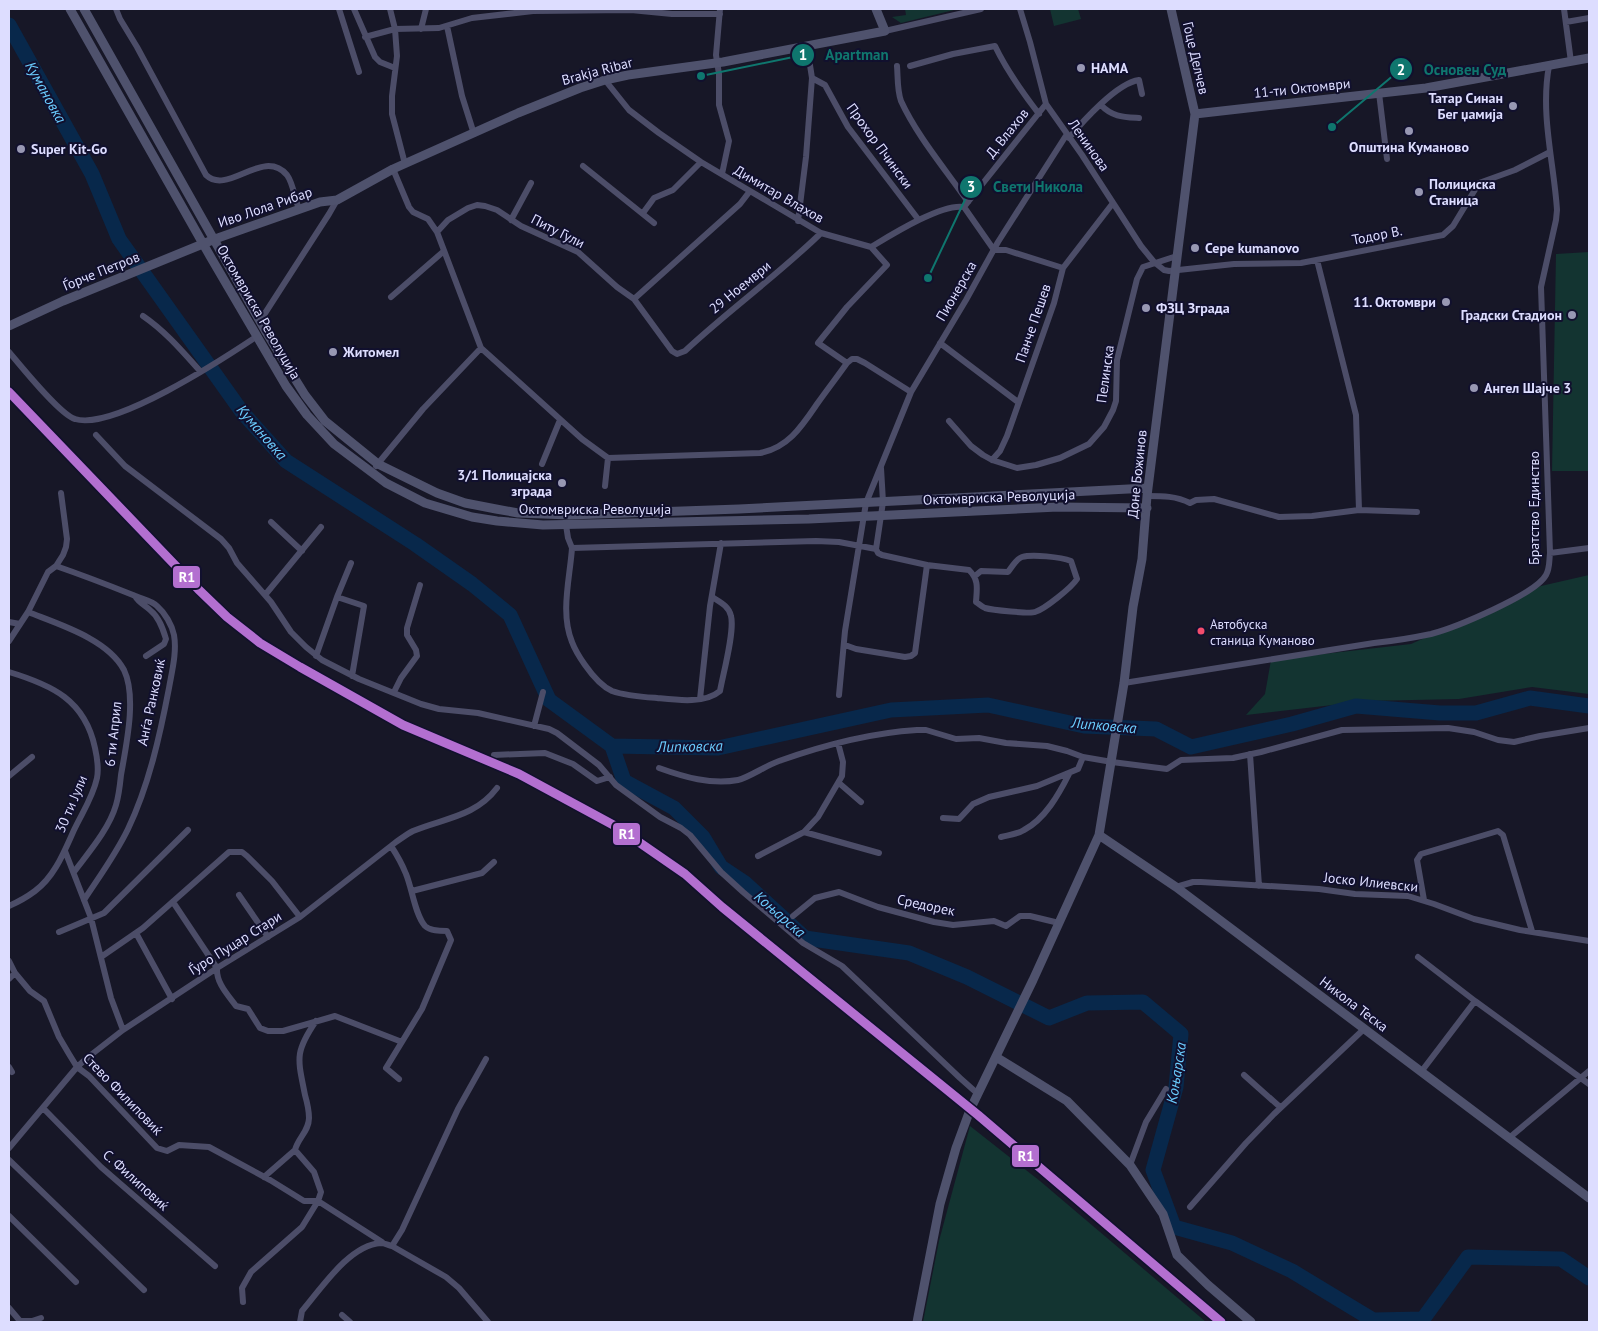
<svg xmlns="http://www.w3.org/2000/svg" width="1598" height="1331" font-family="'PT Sans',sans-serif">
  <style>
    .green { fill: #133431 }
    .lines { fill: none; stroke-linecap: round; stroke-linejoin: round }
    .river { stroke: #08284b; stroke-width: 15 }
    .street { stroke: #4c4d68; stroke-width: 6 }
    .secondary { stroke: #4f526d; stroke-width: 9 }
    .rail-1-casing { stroke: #11102e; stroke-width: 12 }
    .rail-1 { stroke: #b36fd0; stroke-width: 9 }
    .poi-dot { fill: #9898b3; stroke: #11102e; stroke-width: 2 }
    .bus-dot { fill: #f44d6c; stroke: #11102e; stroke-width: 2 }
    .labels { text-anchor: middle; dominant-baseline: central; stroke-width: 4; stroke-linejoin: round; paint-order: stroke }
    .bus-label { font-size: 13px; fill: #ddf; stroke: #11102e; text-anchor: start }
    .street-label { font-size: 14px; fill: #ddf; stroke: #11102e }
    .poi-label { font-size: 14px; font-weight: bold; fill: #ddf; stroke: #11102e; text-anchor: start }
    .water-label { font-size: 15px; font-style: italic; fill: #6bcdff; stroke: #11102e }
    .leader { fill: none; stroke: #0f766e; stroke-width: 2 }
    .callout-dot { fill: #0f766e; stroke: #11102e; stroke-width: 2 }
    .mark-label { font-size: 15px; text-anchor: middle; font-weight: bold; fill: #fff }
    .callout-label { font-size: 15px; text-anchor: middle; font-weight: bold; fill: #0f766e; stroke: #11102e; stroke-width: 4; stroke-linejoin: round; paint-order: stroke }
    .line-badge { stroke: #11102e; stroke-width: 2 }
    .badge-label { font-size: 14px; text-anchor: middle; font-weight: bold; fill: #fff }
  </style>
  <rect width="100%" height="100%" fill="#171727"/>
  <!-- green -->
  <path class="green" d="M905,9H958L901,23L892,17L906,15Z
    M1050,9H1078L1081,19L1054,26Z
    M1589,252V471H1552L1556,254Z
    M1589,575V694L1532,687L1459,699L1367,701L1246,715L1265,694L1271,660L1411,644L1541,586Z
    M970,1126L1040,1181L1206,1322H923L939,1241Z"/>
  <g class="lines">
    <!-- river -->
    <path class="river" d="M9,25L92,174L119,239L242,412L286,461L415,544L472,584L510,615L549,700L612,746
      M612,746L624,781L674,808L703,837L721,867L745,883L805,938L909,953L967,977L1049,1018L1087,1003L1143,1002L1181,1034L1176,1087L1153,1170L1174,1227L1232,1243L1292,1271L1373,1320L1423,1319L1468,1257L1561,1259L1589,1278
      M612,746L718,748L891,710L988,705L1084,726L1156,729L1191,747L1292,724L1356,706L1440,713H1476L1530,698L1589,706"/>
    <!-- street -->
    <path class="street" d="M116,9L120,19L137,47L206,175C228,196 263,147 287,175C293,183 295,199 299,209
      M339,9L359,72
      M354,9L375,57L380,62L395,68
      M390,9L395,29L397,56L392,96V114L405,164
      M720,9L716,55L719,74V105L729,141L722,174
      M1020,9L1030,42L1046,104L1082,155L1141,246L1154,262L1164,270L1169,271L1234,264L1301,263L1443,235L1453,226L1479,183L1515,170L1550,152
      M1564,9L1571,62
      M1566,22L1589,18
      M447,26L462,96L474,134
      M421,29L426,9
      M885,31L981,9
      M365,37L395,29L439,28L472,18L533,11L631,10L672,14H720
      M807,46L812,78
      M897,66C898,78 897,90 901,101C917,136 946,170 968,202
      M910,66L953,54L995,46C1007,71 1022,92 1039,114
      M605,80L629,110L659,133L701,162L821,233L871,247C891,235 942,203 964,207
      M1379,93L1387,159
      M1101,105C1112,117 1124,117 1139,118
      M1069,138C1083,121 1117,83 1139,80L1142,94
      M583,166L654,223
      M393,169L409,207L413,212L428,219L437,232L481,348L582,439L608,458L760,453C788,448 802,426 817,404C827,390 837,377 847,363L818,343L847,307L887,265L871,247
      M643,213L654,198L673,190L701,162
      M511,220L531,183
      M798,221L806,157L812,78L825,85L848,127L918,219
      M437,232L448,220L468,208L477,205L485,206L497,210L521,226L578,252L617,287L634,299L672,351L677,354L685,351C729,310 778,275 821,233
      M994,250L964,207L1046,104
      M994,250H1006L1063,268
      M1317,260L1356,415L1359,510
      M391,297L444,251
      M634,299L740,204L750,191
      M143,316C165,331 182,351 200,371
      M260,321L329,214L337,200
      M940,343L1018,402
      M9,352C21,366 60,415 75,419C113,431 223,359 256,337
      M847,363L852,359H857L865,363L911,392
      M949,421L971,446L983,455L992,460L1017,468L1036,465L1060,458L1089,444L1104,427L1113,410L1116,401L1117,360L1137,279L1143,267L1177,256
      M96,435L125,466L221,539L229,548L237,563L271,602L291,632L306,647L322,660L359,679L421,704L439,709L478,713L549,729L557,733L599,765L616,785L660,817L681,828L690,835L721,872L743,892L803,943L842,966L960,1078L978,1094
      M992,460L1000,451L1007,436L1054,303L1063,268L1113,203
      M542,464L560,420
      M376,466L423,409L481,348
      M605,486L608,458
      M1147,496C1163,496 1176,496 1190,503L1196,500L1214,499L1279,517L1312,516L1359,510L1417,512
      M271,522L302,551
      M566,525L568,538L572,548L816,541L839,542L876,549L878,553L882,555L927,565L915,653L911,656L905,657L856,649L845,645
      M572,548C570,578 560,613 572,642C575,650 580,658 585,665C592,675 601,686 612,691C626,696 643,697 657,698C676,700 705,704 720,691C723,674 735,631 731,616C729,606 720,602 712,597
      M876,549L883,502L881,468
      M1550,553L1589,548
      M927,565L969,570C979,580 977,588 976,602C979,604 982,607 985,608C992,610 1030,614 1035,612C1045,609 1072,587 1077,579L1071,561C1061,557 1032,554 1022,557C1016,559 1012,567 1008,572L981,571L975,576
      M56,566C82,575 108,585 133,595C141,599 151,600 157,606C165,613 172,625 174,635C177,652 172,671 169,688C160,735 149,785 128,829C116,854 99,877 84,900
      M265,595L321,527
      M135,596C139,603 145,605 150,610C159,617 163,629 166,639L164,644L146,656
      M337,597L364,606L352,676
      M28,612C58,624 108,639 124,670C137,697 126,746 121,775C120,785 119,795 116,805C109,829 89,852 74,872
      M9,622L20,624
      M9,641L28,612L48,572L56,566L63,555L66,547L67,539L61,493
      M316,656L337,597L351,563
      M9,672C52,685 85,700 95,748C97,757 99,768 97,778C93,797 82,813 74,830C64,852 55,876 35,891C27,897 18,902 9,906
      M1124,683L1374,643C1394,641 1412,638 1431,634C1454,628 1535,595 1546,575C1550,568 1549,561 1550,553L1541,287L1556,220L1557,210C1554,163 1540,114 1549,66
      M394,692L401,678L417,656L416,650L407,635V628L420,585
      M839,695L845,631L866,503L911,392L966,300L998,242L1067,134
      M700,699L710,606L721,543
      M534,726L543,692
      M1250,754L1259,886
      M494,755L545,753L573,764L597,781L610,777
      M659,768C684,777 711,785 738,780C748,778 767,765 779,761C824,745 869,733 917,730H926L956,739L979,738L1006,743L1047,746L1067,751L1083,757L1112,762L1167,769L1181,760L1233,758L1261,752L1342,730L1448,728L1474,732L1498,740L1514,742L1540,736L1589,728
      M9,776L32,757
      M839,783L861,802
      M943,818L959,819L973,804L989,797L1037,786L1078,769L1083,757
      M804,832L879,853
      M1001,837C1009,835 1018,834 1024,830C1045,819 1059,794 1069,774
      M391,846C397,855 402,864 406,874C412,888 415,915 425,926C430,931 440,931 447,931L451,940L422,1009L386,1068L399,1079
      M65,851L91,918L111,998L123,1030
      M758,856L804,832L818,817L842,776L843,762L838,743
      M1176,887L1193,882H1201L1319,889L1355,894L1408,896L1434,904L1474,919L1520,930L1589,941
      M412,891L482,873L494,862
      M239,895L268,937
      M1424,900L1417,860L1421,854L1498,831L1503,835L1532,931
      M173,902L217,968C216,983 228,995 236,1006L248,1009L260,1028L268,1031H283L335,1016L402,1042
      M793,916L815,898L839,892L878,907L934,922L953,925L994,921L1006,926L1020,916H1030L1059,923
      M59,932L104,913L188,830
      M136,933L172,999
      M101,957L143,928L229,852H242L247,856L272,881L300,917
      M1418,957L1475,1001L1589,1084
      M9,961L15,973L30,991L44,1001L59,1037L69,1054L77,1067L89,1076L157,1148L167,1151L179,1145L209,1147L270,1180L304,1201H318L382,1242
      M9,979L15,973
      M9,1067L12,1072
      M1421,1072L1475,1001
      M1244,1075L1280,1107
      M43,1108L101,1167L215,1266
      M1509,1138L1589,1071
      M9,1148L77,1067L87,1058L123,1030L217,968L300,917L396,842C402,838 407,834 413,831C444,818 475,817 497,788
      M9,1160L144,1290
      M1130,1165L1146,1122L1166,1089
      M264,1177L295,1150
      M1190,1207L1246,1143L1274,1114L1364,1029
      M9,1216L76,1282
      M392,1246L446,1277L459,1288L488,1322
      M243,1302L242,1288L251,1272L302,1227L318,1201L321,1192L314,1172L295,1150C298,1138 309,1131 309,1118C309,1111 307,1102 305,1095C298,1059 294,1053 316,1021
      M9,1308L20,1321H32L41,1318
      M342,1315L350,1322
      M300,1322L302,1311C321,1289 349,1245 381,1243C384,1243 388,1245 392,1246L402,1230L458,1109L486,1059"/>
    <!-- secondary -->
    <path class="secondary" d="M70,9L210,256L286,386L307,415L334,444L386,483L425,503L472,517L497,521L543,525L809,519L1058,507L1147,508
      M84,9L266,332L305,395L325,421L378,464L437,493L465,503L496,509L518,513L569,515L739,509L1148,488
      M1195,114L1426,88L1589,58
      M9,326L63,301L215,239L320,202L337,200L393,169L518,113L580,88L605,80L628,75L723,62L885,31L876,9
      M1099,835L1176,887L1589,1198
      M996,1057L1067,1101L1130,1165L1163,1214L1177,1255L1208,1285L1251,1322
      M917,1322L940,1204L956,1148L970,1110L1033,980L1099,835L1124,683L1133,607L1142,559L1147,496L1195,114L1171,9"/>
    <!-- rail-1 casing -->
    <g class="rail-1-casing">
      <path id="rail-1" d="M9,392L198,589L227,617L260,643L300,667L403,725L519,774L617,827L685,874L722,907L978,1115L1221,1322"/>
    </g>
    <!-- rail-1 -->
    <use href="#rail-1" class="rail-1"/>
  </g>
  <!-- markers -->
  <g class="poi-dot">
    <circle cx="1081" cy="68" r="5"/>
    <circle cx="1513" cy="106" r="5"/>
    <circle cx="1409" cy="131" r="5"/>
    <circle cx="21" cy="149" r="5"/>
    <circle cx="1419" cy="192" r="5"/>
    <circle cx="1195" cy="248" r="5"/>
    <circle cx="1446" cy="302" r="5"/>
    <circle cx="1146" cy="308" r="5"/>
    <circle cx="1572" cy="315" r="5"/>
    <circle cx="333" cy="352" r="5"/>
    <circle cx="1474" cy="388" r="5"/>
    <circle cx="562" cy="483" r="5"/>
  </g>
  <circle class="bus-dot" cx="1201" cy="631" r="4.5"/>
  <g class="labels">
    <!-- bus labels -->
    <g class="bus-label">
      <text x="1210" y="624">Автобуска<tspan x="1210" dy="16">станица Куманово</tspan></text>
    </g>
    <!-- street labels -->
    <g class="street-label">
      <text transform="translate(1196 58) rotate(77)">Гоце Делчев</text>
      <text transform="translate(597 71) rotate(-15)">Brakja Ribar</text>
      <text transform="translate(1302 88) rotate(-6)">11-ти Октомври</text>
      <text transform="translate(1007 133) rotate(-51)">Д. Влахов</text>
      <text transform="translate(1089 145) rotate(55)">Ленинова</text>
      <text transform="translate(880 146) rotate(54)">Прохор Пчински</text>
      <text transform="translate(779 194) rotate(30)">Димитар Влахов</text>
      <text transform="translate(265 207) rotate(-19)">Иво Лола Рибар</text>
      <text transform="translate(558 231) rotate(27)">Питу Гули</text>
      <text transform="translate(1377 235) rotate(-11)">Тодор В.</text>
      <text transform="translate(101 271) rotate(-22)">Ѓорче Петров</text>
      <text transform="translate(740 287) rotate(-39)">29 Ноември</text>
      <text transform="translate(956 291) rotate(-60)">Пионерска</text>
      <text transform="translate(259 312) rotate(60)">Октомвриска Револуција</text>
      <text transform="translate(1033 323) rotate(-71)">Панче Пешев</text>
      <text transform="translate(1105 374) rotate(-82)">Пелинска</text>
      <text transform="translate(1137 474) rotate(-84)">Доне Божинов</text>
      <text transform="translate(999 497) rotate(-2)">Октомвриска Револуција</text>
      <text transform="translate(1534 508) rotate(-90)">Братство Единство</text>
      <text x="595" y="509">Октомвриска Револуција</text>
      <text transform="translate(151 702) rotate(-78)">Анѓа Ранковиќ</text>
      <text transform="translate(113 734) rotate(-84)">6 ти Април</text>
      <text transform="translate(71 804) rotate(-67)">30 ти Јули</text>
      <text transform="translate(1371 882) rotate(6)">Јоско Илиевски</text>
      <text transform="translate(926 905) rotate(12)">Средорек</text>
      <text transform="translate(235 943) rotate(-32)">Ѓуро Пуцар Стари</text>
      <text transform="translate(1354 1004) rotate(37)">Никола Теска</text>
      <text transform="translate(123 1094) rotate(46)">Стево Филиповиќ</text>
      <text transform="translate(136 1180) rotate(42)">С. Филиповиќ</text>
    </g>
    <!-- poi labels -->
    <g class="poi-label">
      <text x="1091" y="68">НАМА</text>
      <text x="1503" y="98" text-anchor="end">Татар Синан<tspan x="1503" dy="16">Бег џамија</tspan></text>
      <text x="1409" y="147" text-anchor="middle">Општина Куманово</text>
      <text x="31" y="149">Super Kit-Go</text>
      <text x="1429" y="184">Полициска<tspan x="1429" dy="16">Станица</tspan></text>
      <text x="1205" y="248">Cepe kumanovo</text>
      <text x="1436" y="302" text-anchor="end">11. Октомври</text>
      <text x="1156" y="308">ФЗЦ Зграда</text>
      <text x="1562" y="315" text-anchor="end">Градски Стадион</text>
      <text x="343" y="352">Житомел</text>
      <text x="1484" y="388">Ангел Шајче 3</text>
      <text x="552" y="475" text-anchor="end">3/1 Полицајска<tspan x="552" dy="16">зграда</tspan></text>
    </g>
    <!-- water labels -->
    <g class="water-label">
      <text transform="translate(46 92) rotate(61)">Кумановка</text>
      <text transform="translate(262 432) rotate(49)">Кумановка</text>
      <text transform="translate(1104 725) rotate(5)">Липковска</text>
      <text transform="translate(690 746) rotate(-1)">Липковска</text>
      <text transform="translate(780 914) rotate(41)">Коњарска</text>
      <text transform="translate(1176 1073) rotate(-81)">Коњарска</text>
    </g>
  </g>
  <!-- callouts -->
  <path class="leader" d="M701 76L803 55M1332 127L1401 69M928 278L971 187"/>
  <g class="callout-dot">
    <circle cx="701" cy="76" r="5"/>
    <circle cx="1332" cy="127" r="5"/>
    <circle cx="928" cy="278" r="5"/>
    <circle cx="803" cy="55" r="12"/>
    <circle cx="1401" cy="69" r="12"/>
    <circle cx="971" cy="187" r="12"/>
  </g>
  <g class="mark-label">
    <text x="803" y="60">1</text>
    <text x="1401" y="75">2</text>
    <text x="971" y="192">3</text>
  </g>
  <g class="callout-label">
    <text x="857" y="60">Apartman</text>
    <text x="1465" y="75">Основен Суд</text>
    <text x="1038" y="192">Свети Никола</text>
  </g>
  <g class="line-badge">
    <rect x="172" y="565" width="29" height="24" rx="5" fill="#b36fd0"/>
    <rect x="612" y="822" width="29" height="24" rx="5" fill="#b36fd0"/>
    <rect x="1011" y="1144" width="29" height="24" rx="5" fill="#b36fd0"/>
  </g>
  <g class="badge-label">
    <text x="187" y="582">R1</text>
    <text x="627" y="839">R1</text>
    <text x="1026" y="1161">R1</text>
  </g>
  <!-- border -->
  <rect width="1598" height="1331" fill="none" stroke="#ddddff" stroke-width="20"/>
</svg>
